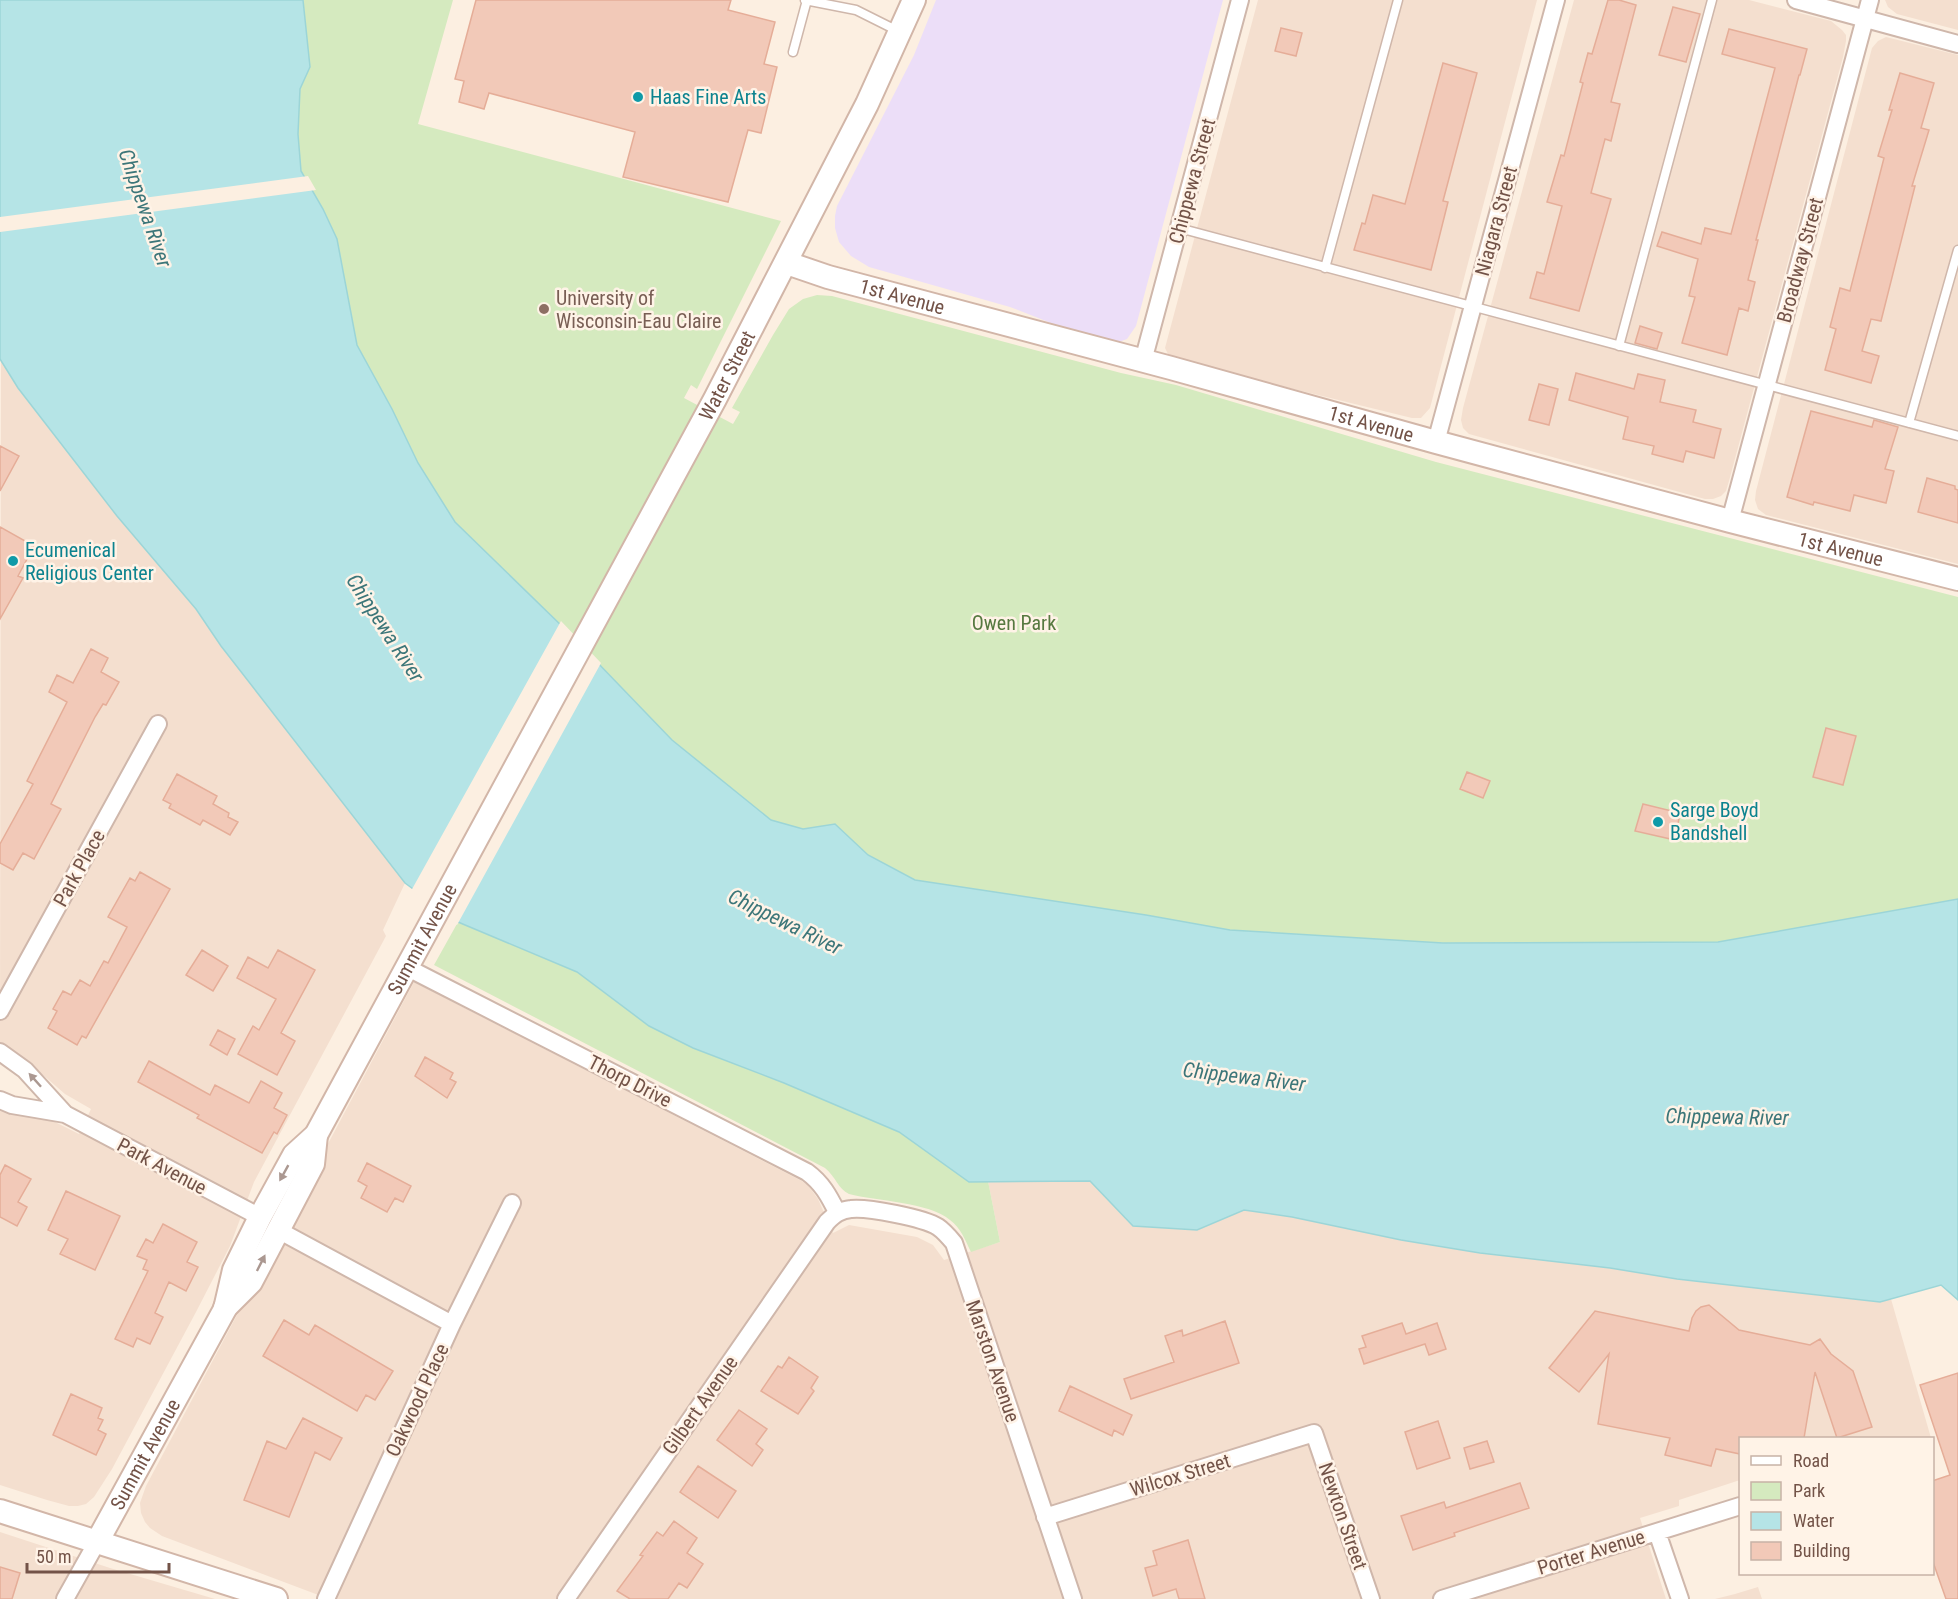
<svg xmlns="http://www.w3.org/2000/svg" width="1958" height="1599" font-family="'Roboto Condensed',sans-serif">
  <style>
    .residential { fill: #f4dfcf }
    .education { fill: #ecdef8 }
    .green { fill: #d5eabf }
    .water { fill: #b5e4e6; stroke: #9cd5d7; stroke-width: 1.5 }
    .pier { fill: #fcefe1 }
    .building { fill: #f2c9b8; stroke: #e5ad98; stroke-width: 1.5 }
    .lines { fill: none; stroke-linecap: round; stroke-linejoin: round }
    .lane-casing { stroke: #cfb7ab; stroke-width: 11 }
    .street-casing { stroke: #cfb7ab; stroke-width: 20 }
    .secondary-casing { stroke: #d2b6a8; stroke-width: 26 }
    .lane { stroke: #fff; stroke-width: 8 }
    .street { stroke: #fff; stroke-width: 16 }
    .secondary { stroke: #fff; stroke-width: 22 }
    .oneway { fill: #ab9891 }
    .culture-dot { fill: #0f9aa8; stroke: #fff3e7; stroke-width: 2 }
    .education-dot { fill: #8d6e63; stroke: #fff3e7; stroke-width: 2 }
    .labels { text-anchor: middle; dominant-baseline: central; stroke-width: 5; stroke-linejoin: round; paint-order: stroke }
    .culture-label { font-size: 20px; fill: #0d838f; stroke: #fff3e7; text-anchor: start }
    .street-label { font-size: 20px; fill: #735348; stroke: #fff3e7 }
    .education-label { font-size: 20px; fill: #785e54; stroke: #fff3e7; text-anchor: start }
    .park-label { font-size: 20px; fill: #577940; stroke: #fff3e7 }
    .water-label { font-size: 21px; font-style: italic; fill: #3c7679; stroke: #fff3e7 }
  </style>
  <rect width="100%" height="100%" fill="#fcefe1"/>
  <!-- residential -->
  <path class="residential" d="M1258,0H1537L1430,408L1421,418H1412L1187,363L1174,358L1168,354L1165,348Z
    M1574,0H1749L1831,21L1842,30L1846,35V41L1843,57L1729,481L1726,491L1721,496L1713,499H1705L1469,434L1463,428L1461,420L1463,408Z
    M1885,0H1958V30L1897,14L1888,7Z
    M1886,37L1958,55V564L1766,515L1758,509L1755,500L1756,491L1872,48L1878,41Z
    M1,360L18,388L117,516L196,609L221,646L405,883L383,930L386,936L254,1182L230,1246L196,1312L112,1469L94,1497L86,1504L78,1506H69L47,1500L0,1485V1106L53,1121L79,1134L91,1109L65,1094L27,1061L0,1042Z
    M414,982L800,1180L808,1185L818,1199L833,1233L849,1225L917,1237L933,1245L944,1260L1000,1242L988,1181H1091L1133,1226L1197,1230L1244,1210L1292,1217L1401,1240L1480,1253L1610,1268L1677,1279L1880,1302L1891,1299L1931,1438H1740V1480L1679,1500V1506L1640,1518L1666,1599H329L162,1536L150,1528L145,1522L141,1513L140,1503L146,1486Z
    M0,1532L110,1568L215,1599H0Z
    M1758,1587L1762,1599H1715L1735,1594Z"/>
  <!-- education -->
  <path class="education" d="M936,0H1223L1136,326L1127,339L1119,342L1108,339L1051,323L1010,307L869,267L851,256L839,242L835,228V216L837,206L914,55Z"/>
  <!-- green -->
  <path class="green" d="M303,0H453L418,124L781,221L697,389L691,385L684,398L733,424L740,412L732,408L773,335L789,309L803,299L817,295L832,296L1121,373L1176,385L1436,462L1958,597V899L1718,942L1443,943L1230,930L1146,915L915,880L868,855L835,824L803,830L771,820L672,740L568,632L455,522L418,463L392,409L357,345L337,239L323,209L301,171L298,134L300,89L310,67Z
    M458,922L577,972L649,1026L693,1048L784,1083L899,1132L968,1181H988L1000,1242L971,1252C965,1240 961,1228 950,1220C929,1202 876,1201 849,1194C838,1189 836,1177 825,1168L434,965Z"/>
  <!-- water -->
  <path class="water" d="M0,0H303L310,67L300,89L298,134L301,171L323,209L337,239L357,345L392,409L418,463L455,522L568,632L672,740L771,820L803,829L835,824L868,855L915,880L1146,915L1230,930L1443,943L1718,942L1958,899V1300L1941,1285L1880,1302L1677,1279L1610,1268L1480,1253L1401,1240L1292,1217L1244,1210L1197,1230L1133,1226L1090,1181L969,1182L899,1132L784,1083L693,1048L649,1026L577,972L458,922L405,883L221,646L196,609L117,516L18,388L0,359Z"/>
  <!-- pier -->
  <path class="pier" d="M308,176L316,190L0,232V217Z
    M561,621L601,663L457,925L411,891Z"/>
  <!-- building -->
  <path class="building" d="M476,0H731L728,10L775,22L764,64L777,67L761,133L748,130L728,202L623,177L635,132L489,93L484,109L459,102L464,81L455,79Z
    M1608,0H1619L1636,5L1611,102L1620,104L1611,141L1605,139L1591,193L1611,199L1579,311L1530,298L1537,272L1544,274L1562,206L1547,202L1561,155L1564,156L1583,83L1580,82L1588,53L1592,54Z
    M1673,7L1700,14L1686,62L1659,55Z
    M1281,28L1302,33L1296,56L1275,51Z
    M1729,29L1807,49L1800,75H1799L1756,240H1758L1748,280L1755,282L1748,311L1739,308L1727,355L1682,343L1695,297L1689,296L1698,259L1657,246L1662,232L1701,244L1705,228L1731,234L1775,68L1722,54Z
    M1443,63L1477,73L1443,201L1448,202L1431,270L1354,250L1362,223L1365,224L1373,195L1405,204Z
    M1900,73L1934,83L1921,128L1929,130L1912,186H1915L1881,321L1871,319L1862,351L1879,356L1871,383L1825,370L1836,329L1830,327L1840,288L1850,291L1884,158L1878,156L1892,110H1889Z
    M1640,326L1662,333L1657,349L1635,343Z
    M1576,373L1634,389L1638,374L1665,380L1660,402L1696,410L1693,422L1721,429L1714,458L1686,451L1683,462L1652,454L1654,446L1623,439L1628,417L1569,400Z
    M1539,384L1558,389L1549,425L1529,420Z
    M1811,411L1872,427L1874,420L1898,427L1885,469L1894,471L1886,503L1854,495L1850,511L1814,502L1813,505L1787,497Z
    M0,446L19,456L0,491Z
    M1927,478L1955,486V489L1958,490V523L1918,512Z
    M0,527L34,546L18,576L23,578L0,619Z
    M91,649L108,658L101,672L119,682L106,705L103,704L95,717L51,804L61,809L34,859L23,853L13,870L0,863V844L33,784L27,781L67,702L49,692L57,675L73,683Z
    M1826,728L1856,736L1843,785L1813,777Z
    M1467,772L1490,781L1483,798L1460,789Z
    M177,774L217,796L213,804L229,813L228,817L238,822L230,835L203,820L200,825L169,808L171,804L163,800Z
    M1643,804L1680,813L1675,840L1635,831Z
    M140,872L170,889L86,1038L82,1036L77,1045L48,1028L57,1011L53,1009L63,991L71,995L80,980L90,986L104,961L108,963L127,927L108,917L130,878L135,881Z
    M202,950L228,966L213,991L186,975Z
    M278,950L315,970L281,1033L295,1041L277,1075L238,1054L253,1026L259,1030L276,999L237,978L248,957L268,968Z
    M218,1030L235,1039L227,1055L210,1045Z
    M425,1057L453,1073L450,1079L456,1082L447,1098L415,1076Z
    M149,1061L210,1095L215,1085L249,1103L261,1081L282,1093L274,1108L287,1115L277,1134L274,1132L262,1153L197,1118L199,1115L138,1082Z
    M367,1163L411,1186L403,1202L395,1198L387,1212L361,1198L367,1186L358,1181Z
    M5,1165L31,1179L18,1202L27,1207L17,1226L0,1217V1175Z
    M66,1191L120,1216L95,1270L60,1254L68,1239L48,1230Z
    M163,1224L197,1242L187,1262L198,1267L186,1291L169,1282L155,1313L163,1317L150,1344L137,1338L133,1347L115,1339L148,1271L143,1269L147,1260L137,1256L146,1239L153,1243Z
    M1709,1305L1739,1330L1810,1345L1820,1339L1831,1354L1853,1371L1872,1427L1837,1438L1815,1372L1804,1438H1740V1454L1716,1449L1711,1466L1665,1455L1670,1438L1598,1424L1609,1354L1579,1392L1549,1368L1595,1311L1689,1331L1692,1318L1696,1311L1701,1307Z
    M284,1320L309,1335L315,1325L393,1371L375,1400L366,1395L357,1411L263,1356Z
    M1225,1321L1239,1363L1131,1399L1124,1379L1174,1362L1165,1336L1182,1330L1183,1336Z
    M1402,1323L1406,1334L1437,1323L1446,1349L1429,1355L1425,1344L1364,1364L1359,1349L1366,1347L1362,1336Z
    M789,1357L818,1377L811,1388L814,1391L798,1414L761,1391L778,1366L782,1368Z
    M1958,1373V1599H1946L1932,1559V1481L1950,1475L1920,1385Z
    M1070,1386L1132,1415L1123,1435L1114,1430L1112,1436L1059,1411Z
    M71,1394L102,1408L98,1418L103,1420L98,1430L106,1434L96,1455L53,1435Z
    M739,1410L767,1429L756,1444L763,1450L752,1466L717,1440Z
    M303,1418L342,1438L330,1460L315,1452L289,1517L244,1500L267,1441L286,1449Z
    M1438,1421L1450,1458L1417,1469L1405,1432Z
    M1487,1441L1494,1462L1470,1469L1464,1448Z
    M698,1466L736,1491L718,1518L680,1492Z
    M1520,1483L1529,1508L1454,1533L1455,1536L1413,1550L1401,1516L1444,1502L1446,1508Z
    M674,1521L697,1538L687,1553L703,1564L687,1588L679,1583L668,1599H630L617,1591L643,1556L640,1555L657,1532L663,1536Z
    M1188,1540L1205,1599H1179L1176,1589L1153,1596L1145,1568L1157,1565L1153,1551Z
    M0,1567L20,1573L12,1599H0Z"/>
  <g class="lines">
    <!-- lane casing -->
    <g class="lane-casing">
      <path id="lane" d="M805,0L856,10L898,31
        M793,52L807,0
        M1179,228L1958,436
        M1325,268L1398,0
        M1619,346L1712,0
        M1909,423L1958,250"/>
    </g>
    <!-- street casing -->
    <g class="street-casing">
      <path id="street" d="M1796,0L1958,44
        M1143,361L1240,0
        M1436,442L1556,0
        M1730,521L1870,0
        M406,967L807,1172C822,1183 829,1196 837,1212
        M0,1011L158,724
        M0,1052L25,1070L65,1114
        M0,1100L12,1105L65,1114L260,1217
        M278,1230L452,1324
        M1045,1517L1314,1433L1371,1599
        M1657,1532L1680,1599
        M65,1599L97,1542
        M326,1599L452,1324L512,1203
        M566,1599L827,1222C834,1215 840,1210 851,1209C867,1207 924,1218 938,1227C944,1231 949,1237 954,1243L1073,1599
        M1442,1599L1740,1506"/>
    </g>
    <!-- secondary casing -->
    <g class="secondary-casing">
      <g id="secondary">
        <path id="s1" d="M787,263L828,277L1171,368L1436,442L1730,521L1958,579"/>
        <path d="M225,1308L251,1282L313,1164L316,1135"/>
        <path d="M0,1511L276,1599"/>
        <path id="s2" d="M97,1542L225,1309L234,1270L260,1217L294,1155L316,1135L715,399L867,104L914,0"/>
      </g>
    </g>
    <!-- lane -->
    <use href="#lane" class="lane"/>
    <!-- street -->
    <use href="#street" class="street"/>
    <!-- secondary -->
    <use href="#secondary" class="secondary"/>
  </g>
  <!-- one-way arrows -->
  <defs><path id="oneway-solid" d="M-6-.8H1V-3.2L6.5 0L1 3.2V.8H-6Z" transform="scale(1.5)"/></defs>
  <g class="oneway">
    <use href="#oneway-solid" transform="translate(35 1080) rotate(-132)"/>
    <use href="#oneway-solid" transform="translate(284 1173) rotate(119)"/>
    <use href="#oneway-solid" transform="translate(261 1263) rotate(-63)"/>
  </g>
  <!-- markers -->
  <g class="culture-dot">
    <circle cx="638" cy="97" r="6"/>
    <circle cx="13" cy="561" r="6"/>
    <circle cx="1658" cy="822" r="6"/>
  </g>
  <circle class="education-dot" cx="544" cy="309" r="6"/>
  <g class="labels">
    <!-- culture labels -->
    <g class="culture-label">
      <text x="650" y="97">Haas Fine Arts</text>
      <text x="25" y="550">Ecumenical<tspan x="25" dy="23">Religious Center</tspan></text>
      <text x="1670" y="810">Sarge Boyd<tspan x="1670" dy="23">Bandshell</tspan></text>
    </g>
    <!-- street labels -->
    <g class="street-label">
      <text transform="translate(1192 181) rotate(-75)">Chippewa Street</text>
      <text transform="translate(1496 221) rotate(-75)">Niagara Street</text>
      <text transform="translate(1800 260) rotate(-75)">Broadway Street</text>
      <text stroke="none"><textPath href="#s1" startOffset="120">1st Avenue</textPath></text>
      <text stroke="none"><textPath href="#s2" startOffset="1329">Water Street</textPath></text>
      <text stroke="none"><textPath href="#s1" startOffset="606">1st Avenue</textPath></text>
      <text stroke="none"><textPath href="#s1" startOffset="1092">1st Avenue</textPath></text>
      <text transform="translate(79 868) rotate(-61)">Park Place</text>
      <text stroke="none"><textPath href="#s2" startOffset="688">Summit Avenue</textPath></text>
      <text transform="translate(630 1081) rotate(27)">Thorp Drive</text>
      <text transform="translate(162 1166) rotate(28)">Park Avenue</text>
      <text transform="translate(993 1361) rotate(71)">Marston Avenue</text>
      <text transform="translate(417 1400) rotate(-65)">Oakwood Place</text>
      <text transform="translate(700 1405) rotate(-55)">Gilbert Avenue</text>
      <text stroke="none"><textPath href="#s2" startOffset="100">Summit Avenue</textPath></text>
      <text transform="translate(1180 1475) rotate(-17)">Wilcox Street</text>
      <text transform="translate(1343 1516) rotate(71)">Newton Street</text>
      <text transform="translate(1591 1552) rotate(-17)">Porter Avenue</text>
    </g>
    <!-- education labels -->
    <g class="education-label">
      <text x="556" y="298">University of<tspan x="556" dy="23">Wisconsin-Eau Claire</tspan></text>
    </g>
    <!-- park labels -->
    <g class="park-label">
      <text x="1014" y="623">Owen Park</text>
    </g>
    <!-- water labels -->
    <g class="water-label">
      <text transform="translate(145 208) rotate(71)">Chippewa River</text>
      <text transform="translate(385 628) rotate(57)">Chippewa River</text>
      <text transform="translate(785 922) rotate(26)">Chippewa River</text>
      <text transform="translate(1244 1077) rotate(7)">Chippewa River</text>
      <text transform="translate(1727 1117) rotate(1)">Chippewa River</text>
    </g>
  </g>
  <!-- legend -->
  <rect x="1739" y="1437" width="195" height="138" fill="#fff3e7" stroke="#c7b3a7" stroke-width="1.5"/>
  <rect x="1751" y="1456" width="30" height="9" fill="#ffffff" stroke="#c7b3a7" stroke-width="1.5"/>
  <text x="1793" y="1467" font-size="18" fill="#735348">Road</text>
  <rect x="1751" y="1482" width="30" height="18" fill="#d5eabf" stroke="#c7b3a7" stroke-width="1.5"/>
  <text x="1793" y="1497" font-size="18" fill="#735348">Park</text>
  <rect x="1751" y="1512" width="30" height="18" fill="#b5e4e6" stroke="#c7b3a7" stroke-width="1.5"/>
  <text x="1793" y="1527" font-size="18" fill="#735348">Water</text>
  <rect x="1751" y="1542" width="30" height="18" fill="#f2c9b8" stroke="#c7b3a7" stroke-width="1.5"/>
  <text x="1793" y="1557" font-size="18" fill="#735348">Building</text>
  <!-- scale -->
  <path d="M27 1563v9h142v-9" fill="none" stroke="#735348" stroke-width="3"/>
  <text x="36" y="1563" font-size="18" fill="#735348" stroke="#fff3e7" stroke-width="4.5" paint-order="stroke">50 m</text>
</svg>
